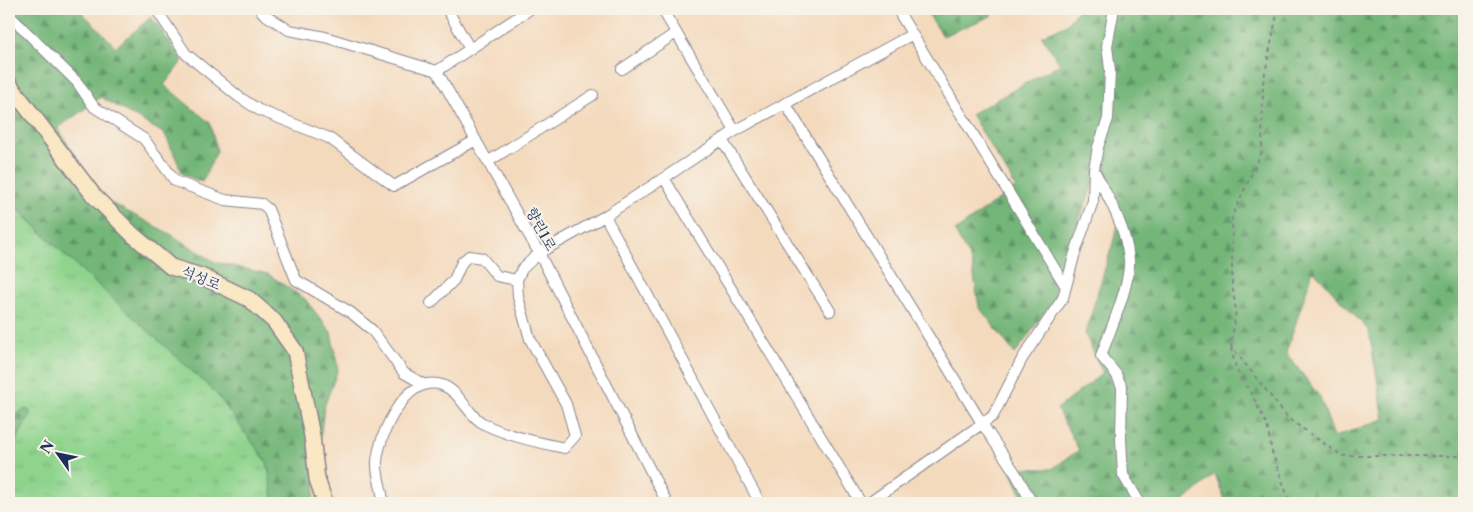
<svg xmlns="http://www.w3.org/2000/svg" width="1473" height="512" font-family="'Libre Caslon Text','Noto Serif KR',serif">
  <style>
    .grass { fill: url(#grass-tufts); stroke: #558276 }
    .forest { fill: url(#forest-firs); stroke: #47726b; fill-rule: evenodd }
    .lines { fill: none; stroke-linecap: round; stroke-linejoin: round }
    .street-casing { stroke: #88848e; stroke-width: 12 }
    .secondary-casing { stroke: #88848e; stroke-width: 18 }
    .path { stroke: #88848e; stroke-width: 2; stroke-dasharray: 4 4; stroke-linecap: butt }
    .street { stroke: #fff; stroke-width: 10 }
    .secondary { stroke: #fae7c3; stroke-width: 15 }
    .labels { text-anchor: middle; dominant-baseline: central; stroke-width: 4.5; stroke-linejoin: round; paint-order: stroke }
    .street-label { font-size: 14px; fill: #1b2f5e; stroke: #f7f3e8 }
  </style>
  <defs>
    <pattern id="grass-tufts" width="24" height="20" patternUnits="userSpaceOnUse" patternTransform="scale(1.25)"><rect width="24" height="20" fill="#8fd48d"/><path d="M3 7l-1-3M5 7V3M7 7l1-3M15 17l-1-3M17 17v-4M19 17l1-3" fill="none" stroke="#7bb67c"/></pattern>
    <pattern id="forest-firs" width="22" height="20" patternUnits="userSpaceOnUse" patternTransform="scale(1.25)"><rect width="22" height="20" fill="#73b678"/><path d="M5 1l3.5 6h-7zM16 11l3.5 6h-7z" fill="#5e9466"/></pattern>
  </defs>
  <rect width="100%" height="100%" fill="#f7f3e8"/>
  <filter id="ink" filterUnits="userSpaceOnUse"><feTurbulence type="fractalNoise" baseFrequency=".02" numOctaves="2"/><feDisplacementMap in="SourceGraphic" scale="10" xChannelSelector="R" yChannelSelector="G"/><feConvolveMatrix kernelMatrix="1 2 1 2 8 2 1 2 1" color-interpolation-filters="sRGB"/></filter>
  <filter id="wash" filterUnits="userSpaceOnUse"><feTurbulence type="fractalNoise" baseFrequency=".0096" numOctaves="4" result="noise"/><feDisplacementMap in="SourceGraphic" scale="20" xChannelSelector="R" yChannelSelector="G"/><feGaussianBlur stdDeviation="1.12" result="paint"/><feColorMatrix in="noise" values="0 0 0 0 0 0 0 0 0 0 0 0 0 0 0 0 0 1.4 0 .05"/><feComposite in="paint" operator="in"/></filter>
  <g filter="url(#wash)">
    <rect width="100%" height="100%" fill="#f4dabd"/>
    <!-- grass -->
    <path class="grass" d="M9,201L63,253L223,390L266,453L275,503H9Z"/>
    <!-- forest -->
    <path class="forest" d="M9,9H79L116,47L151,17L183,60L164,85L210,123L217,151L202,182L183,174L165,134L101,97L58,128L98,196L172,235L215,262L268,274L305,299L331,332L338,369L324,407L313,503H274L267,462L215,392L63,253L9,199Z
      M925,9H990L991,16L943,36Z
      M1079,9H1464V503H1226L1215,474L1182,503H1025L1010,468L1052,469L1079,450L1057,409L1103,373L1085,334L1122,213L1100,168L1056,276L1055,298L1015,354L979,307L972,263L955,231L1016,187L971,114L1060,64L1042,36L1067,24ZM1313,270L1369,331L1384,419L1334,437L1320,397L1286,353Z
      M25,409L29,410L30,415L13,447V463L9,476V420Z"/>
  </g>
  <g filter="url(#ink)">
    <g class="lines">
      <!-- street casing -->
      <g class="street-casing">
        <path id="street" d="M156,9L186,54L239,97L259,110L329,138L394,186L476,140
          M260,9L264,14L289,30L325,37L437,71
          M447,9L470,49
          M530,9L437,71L539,253L667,503
          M662,9L735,131
          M897,9L1066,287
          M13,19L77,82L94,107L144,139L175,181L225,200L262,204L268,209L296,280L350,312L372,330L404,373L423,384
          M622,69L676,33
          M785,103L983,425L1016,474L1032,503
          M722,140L830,311
          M489,161L593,95
          M1094,170C1109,199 1126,227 1129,260C1131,283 1109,333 1101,356L1116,374L1122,387L1121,439L1123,475L1140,503
          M664,178L735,131L911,35
          M605,216L760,503
          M431,303L454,280L462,262L469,256L482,258L497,276L517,280
          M383,503C383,490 376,476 377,462C379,434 406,373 442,385C461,392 467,415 484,424C508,436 537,442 564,448L575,436L566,404L530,339L518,297L517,280L522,269L539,253L605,216L664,178L861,503
          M869,503L993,416L1022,359L1063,298L1074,256L1093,201L1094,169L1098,147L1108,119L1110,70L1107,46L1114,9"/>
      </g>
      <!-- secondary casing -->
      <g class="secondary-casing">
        <path id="secondary" d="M9,84L94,196L133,235L171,267L201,276L249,299L274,321L295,351L312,436L317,479L325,503"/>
      </g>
      <!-- path -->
      <path class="path" d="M1278,9L1263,83L1262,152L1232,216V284L1236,311L1231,346L1289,419L1342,456H1464
        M1231,348L1236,369L1252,395L1267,425L1272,452L1290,503"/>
      <!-- street -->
      <use href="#street" class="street"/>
      <!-- secondary -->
      <use href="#secondary" class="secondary"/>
    </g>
  </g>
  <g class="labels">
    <!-- street labels -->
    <g class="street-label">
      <text transform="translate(541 229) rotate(62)">향린1로</text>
      <text transform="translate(201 278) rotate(22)">석성로</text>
    </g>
  </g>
  <!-- margin -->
  <rect width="1473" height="512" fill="none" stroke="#f7f3e8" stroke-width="30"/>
  <!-- north arrow -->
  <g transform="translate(58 454) rotate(303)" stroke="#f7f3e8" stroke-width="4" paint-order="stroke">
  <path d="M0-4L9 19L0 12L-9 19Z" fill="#1b2f5e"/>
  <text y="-8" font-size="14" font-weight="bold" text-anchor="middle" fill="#1b2f5e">N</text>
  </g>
</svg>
